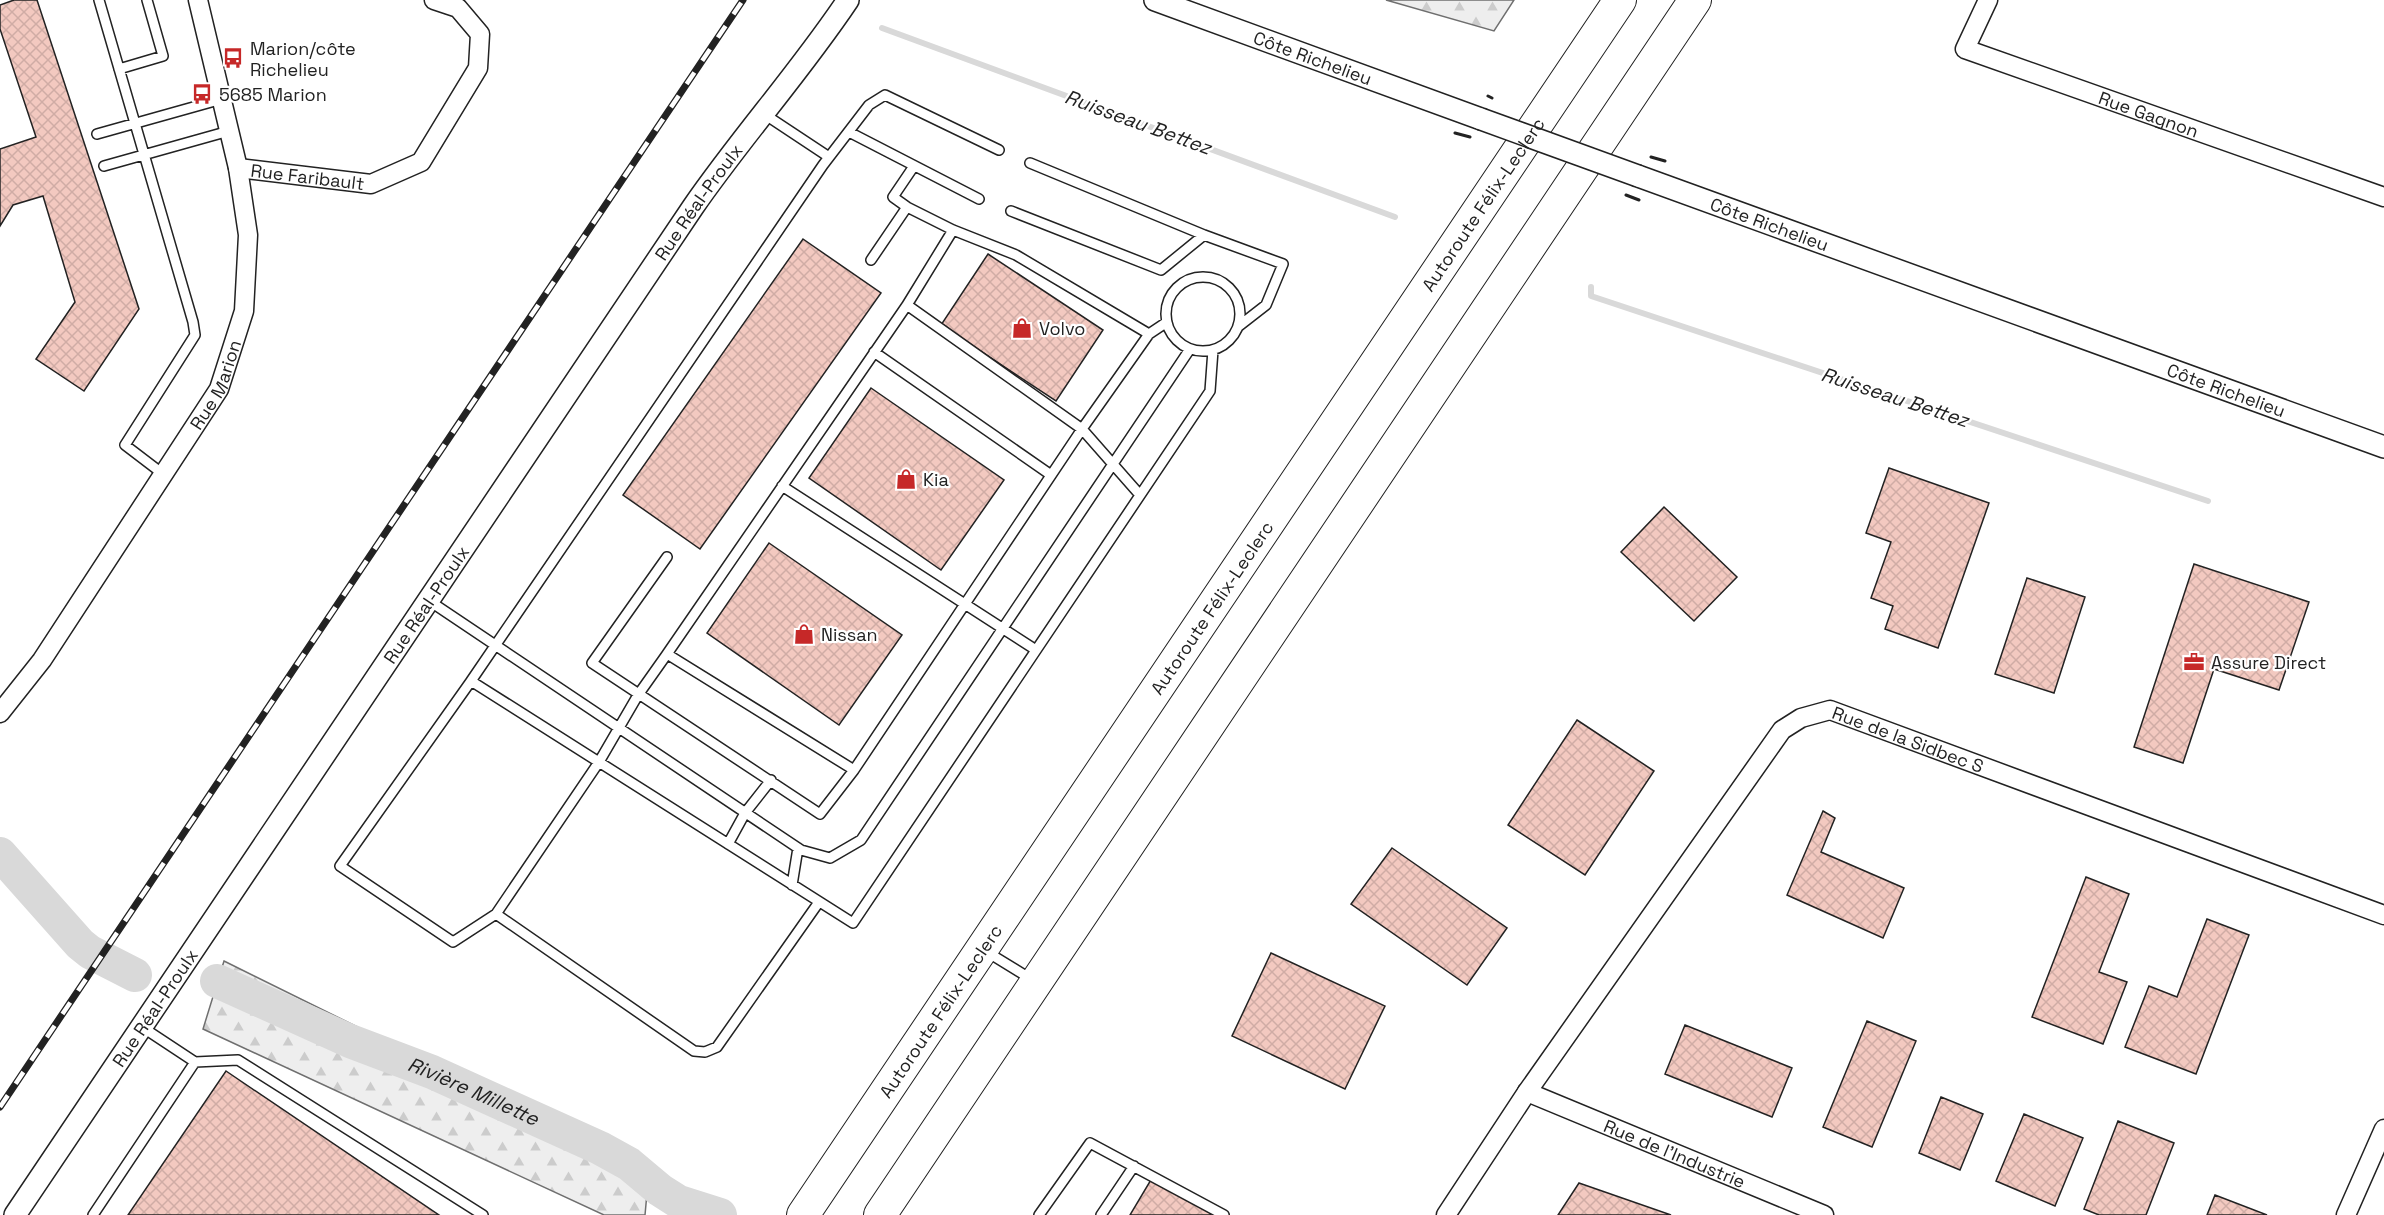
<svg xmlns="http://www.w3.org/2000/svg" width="2384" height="1215" font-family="'Space Grotesk',sans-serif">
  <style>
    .forest { fill: url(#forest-firs); stroke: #6f6f6f; stroke-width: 1.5 }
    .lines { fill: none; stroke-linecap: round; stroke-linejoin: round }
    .stream { stroke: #d9d9d9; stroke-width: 6 }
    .river { stroke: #d9d9d9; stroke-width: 34 }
    .building { fill: url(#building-cross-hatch); stroke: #222; stroke-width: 1.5 }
    .service-casing { stroke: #222; stroke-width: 12 }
    .minor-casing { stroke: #222; stroke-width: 21 }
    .tertiary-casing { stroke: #222; stroke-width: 24 }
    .motorway-casing { stroke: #222; stroke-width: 34 }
    .service { stroke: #fff; stroke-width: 9 }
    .minor { stroke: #fff; stroke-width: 18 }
    .tertiary { stroke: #fff; stroke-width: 21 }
    .motorway { stroke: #fff; stroke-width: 32 }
    .rail-casing { stroke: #222; stroke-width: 7 }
    .rail { stroke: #fff; stroke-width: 4.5; stroke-dasharray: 14; stroke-linecap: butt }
    .tertiary-bridge-casing { stroke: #222; stroke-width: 24; stroke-linecap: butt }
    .tertiary-bridge { stroke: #fff; stroke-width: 21 }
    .wall { stroke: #222; stroke-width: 3 }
    .labels { text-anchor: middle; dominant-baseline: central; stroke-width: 4.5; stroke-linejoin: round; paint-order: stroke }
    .poi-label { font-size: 18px; fill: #222; stroke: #fff; text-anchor: start }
    .street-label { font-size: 18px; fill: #222; stroke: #fff }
    .water-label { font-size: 20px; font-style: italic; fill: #222; stroke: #fff }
  </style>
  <defs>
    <pattern id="forest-firs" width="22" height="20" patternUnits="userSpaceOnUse" patternTransform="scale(1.5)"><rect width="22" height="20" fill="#eee"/><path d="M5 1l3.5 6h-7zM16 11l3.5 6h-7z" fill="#ccc"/></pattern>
    <pattern id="building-cross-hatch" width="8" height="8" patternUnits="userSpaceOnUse" patternTransform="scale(1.5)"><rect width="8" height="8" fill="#f3c9c0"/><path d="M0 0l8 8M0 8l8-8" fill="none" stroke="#d0aca5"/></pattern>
  </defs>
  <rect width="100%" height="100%" fill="#fff"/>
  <!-- forest -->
  <path class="forest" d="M1386,0H1514L1494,31Z
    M224,961L649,1171L645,1215H604L203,1029Z"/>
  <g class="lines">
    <!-- stream -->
    <path class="stream" d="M882,28L1395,217
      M1591,287V296L2208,501"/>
    <!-- river -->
    <g class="river">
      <path d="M0,854L80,944L90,952L135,975"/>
      <path id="s1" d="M217,981L350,1041L432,1072L600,1148L629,1164L660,1190L679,1202L720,1215"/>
    </g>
  </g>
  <!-- building -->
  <path class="building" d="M14,0H37L139,309L84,391L36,359L75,302L43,196L13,205L0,226V149L36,137L0,29V5Z
    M803,239L881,293L700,549L623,495Z
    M988,254L1103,330L1056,401L941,325Z
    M871,388L1004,480L941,570L809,478Z
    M1889,468L1989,503L1938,648L1885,629L1893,606L1871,598L1891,542L1866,533Z
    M1664,507L1737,577L1694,621L1621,552Z
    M769,543L902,635L839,725L707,633Z
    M2194,564L2309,602L2279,690L2214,669L2183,763L2134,747Z
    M2027,578L2085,597L2054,693L1995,674Z
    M1577,720L1654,771L1585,875L1508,825Z
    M1823,811L1835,818L1821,852L1904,888L1883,938L1787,895Z
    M1392,848L1507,928L1467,985L1351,904Z
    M2086,877L2129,894L2099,972L2127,982L2103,1044L2032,1017Z
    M2207,919L2249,935L2196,1074L2125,1047L2149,986L2177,997Z
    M1271,953L1385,1006L1345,1089L1232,1036Z
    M1867,1021L1916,1041L1872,1147L1823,1127Z
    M1685,1025L1792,1068L1772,1117L1665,1074Z
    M226,1071L439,1215H128Z
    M1941,1097L1983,1114L1960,1170L1919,1153Z
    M2024,1114L2083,1138L2055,1206L1996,1181Z
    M2118,1121L2174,1143L2146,1215H2099L2084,1209Z
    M1152,1178L1211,1213L1210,1215H1130Z
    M1579,1183L1671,1215H1558Z
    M2215,1195L2267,1215H2207Z"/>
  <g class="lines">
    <!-- service casing -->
    <g class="service-casing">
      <path id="service" d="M99,0L193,322L195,335L125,445L163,474
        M119,69L163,56L147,0
        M764,114L829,157
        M849,132L979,199
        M97,134L222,99
        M999,150L885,95L869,105L823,165L471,681L853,923L1210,391L1213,350
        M1030,163L1204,235L1283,264L1266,305L1239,326
        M104,166L229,131
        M907,207L893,197L914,166
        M1011,211L1161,270L1204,235
        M953,230L907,305L1082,429L1149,334
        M871,260L907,207L953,230L1016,255L1149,334L1167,322
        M1166 314a37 37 0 1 1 74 0a37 37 0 1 1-74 0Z
        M907,305L667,654L854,770L1082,429L1140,495
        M874,352L1051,475
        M782,486L1036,650
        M667,557L592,663L820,814L854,770
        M428,600L801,850L830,858L861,840L1190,349
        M667,654L638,695L599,762L496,914L694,1051L705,1052L717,1047L819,902
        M471,681L340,866L453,942L496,914
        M728,844L745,813L771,780
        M792,885L798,848
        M987,952L1031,979
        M142,1027L195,1062L238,1060L483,1215
        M93,1215L195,1062
        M1039,1215L1090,1143L1224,1215
        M1101,1215L1134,1166"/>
    </g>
    <!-- minor casing -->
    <g class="minor-casing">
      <g id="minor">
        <path id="s2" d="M1988,0L1965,49L2384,197"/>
        <path id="s3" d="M238,168L371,184L421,162L478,68L480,34L458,8L434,0"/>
        <path id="s4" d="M0,713L42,660L219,389L244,311L248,235L238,168L198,0"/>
        <path id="s5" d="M1527,1092L1824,1215"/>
        <path id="s6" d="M1446,1215L1527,1092L1782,730L1801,718L1830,710L2384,915"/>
        <path d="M2346,1215L2384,1129"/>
      </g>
    </g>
    <!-- tertiary casing -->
    <g class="tertiary-casing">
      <g id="tertiary">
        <path id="s7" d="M1155,0L1481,119"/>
        <path id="s8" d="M1638,176L2384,447"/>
        <path id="s9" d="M15,1215L693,207C742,136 800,72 848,0"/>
      </g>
    </g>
    <!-- motorway casing -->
    <g class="motorway-casing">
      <g id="motorway">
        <path id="s10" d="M803,1215L1620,0"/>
        <path d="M880,1215L1695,0"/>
      </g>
    </g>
    <!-- service -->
    <use href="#service" class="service"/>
    <!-- minor -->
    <use href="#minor" class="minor"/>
    <!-- tertiary -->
    <use href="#tertiary" class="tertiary"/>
    <!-- motorway -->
    <use href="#motorway" class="motorway"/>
    <!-- rail casing -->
    <g class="rail-casing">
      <path id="rail" d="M0,1107L743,0"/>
    </g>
    <!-- rail -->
    <use href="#rail" class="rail"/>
    <!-- tertiary-bridge casing -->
    <g class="tertiary-bridge-casing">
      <path id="tertiary-bridge" d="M1481,119L1638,176"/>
    </g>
    <!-- tertiary-bridge -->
    <use href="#tertiary-bridge" class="tertiary-bridge"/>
    <!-- wall -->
    <path class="wall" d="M1488,96L1492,98
      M1455,133L1470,137
      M1651,157L1665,161
      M1626,195L1639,200"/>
  </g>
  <!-- icons -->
  <defs>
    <g id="bus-bare" transform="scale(1.62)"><path d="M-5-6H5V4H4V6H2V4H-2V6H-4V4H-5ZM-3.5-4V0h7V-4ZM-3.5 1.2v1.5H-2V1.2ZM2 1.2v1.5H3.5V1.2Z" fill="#c62828" stroke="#fff" stroke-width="2.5" paint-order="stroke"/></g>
    <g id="shop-bare" transform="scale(1.62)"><path d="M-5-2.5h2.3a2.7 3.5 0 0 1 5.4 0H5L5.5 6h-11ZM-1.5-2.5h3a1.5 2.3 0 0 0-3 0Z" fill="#c62828" stroke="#fff" stroke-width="2.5" paint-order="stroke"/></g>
    <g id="office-bare" transform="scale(1.62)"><path d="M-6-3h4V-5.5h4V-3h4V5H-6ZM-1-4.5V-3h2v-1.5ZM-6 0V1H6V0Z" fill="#c62828" stroke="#fff" stroke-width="2.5" paint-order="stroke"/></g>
  </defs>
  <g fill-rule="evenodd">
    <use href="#bus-bare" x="233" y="58"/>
    <use href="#bus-bare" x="202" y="94"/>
    <use href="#shop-bare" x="1022" y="328"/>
    <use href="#shop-bare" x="906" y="479"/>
    <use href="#shop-bare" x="804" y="634"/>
    <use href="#office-bare" x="2194" y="662"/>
  </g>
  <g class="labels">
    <!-- poi labels -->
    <g class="poi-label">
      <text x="250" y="48">Marion/côte<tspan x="250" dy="21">Richelieu</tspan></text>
      <text x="219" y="94">5685 Marion</text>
      <text x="1039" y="328">Volvo</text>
      <text x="923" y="479">Kia</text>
      <text x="821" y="634">Nissan</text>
      <text x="2211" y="662">Assure Direct</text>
    </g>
    <!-- street labels -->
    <g class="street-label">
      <text stroke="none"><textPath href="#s7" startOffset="168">Côte Richelieu</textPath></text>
      <text stroke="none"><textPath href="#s2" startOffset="249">Rue Gagnon</textPath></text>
      <text stroke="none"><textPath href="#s3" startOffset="70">Rue Faribault</textPath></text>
      <text stroke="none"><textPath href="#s9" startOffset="1222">Rue Réal-Proulx</textPath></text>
      <text stroke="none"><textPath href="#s10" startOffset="1218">Autoroute Félix-Leclerc</textPath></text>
      <text stroke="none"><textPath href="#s8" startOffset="140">Côte Richelieu</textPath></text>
      <text stroke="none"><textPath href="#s4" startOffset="394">Rue Marion</textPath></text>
      <text stroke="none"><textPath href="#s8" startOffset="626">Côte Richelieu</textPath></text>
      <text stroke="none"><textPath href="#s9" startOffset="736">Rue Réal-Proulx</textPath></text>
      <text stroke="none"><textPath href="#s10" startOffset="732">Autoroute Félix-Leclerc</textPath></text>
      <text stroke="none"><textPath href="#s6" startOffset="726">Rue de la Sidbec S</textPath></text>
      <text stroke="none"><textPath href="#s9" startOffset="250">Rue Réal-Proulx</textPath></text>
      <text stroke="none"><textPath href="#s10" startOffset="246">Autoroute Félix-Leclerc</textPath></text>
      <text stroke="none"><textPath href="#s5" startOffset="160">Rue de l'Industrie</textPath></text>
    </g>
    <!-- water labels -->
    <g class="water-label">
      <text transform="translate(1138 122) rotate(20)">Ruisseau Bettez</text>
      <text transform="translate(1895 397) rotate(18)">Ruisseau Bettez</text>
      <text stroke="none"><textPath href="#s1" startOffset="279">Rivière Millette</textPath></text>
    </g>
  </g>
</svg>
